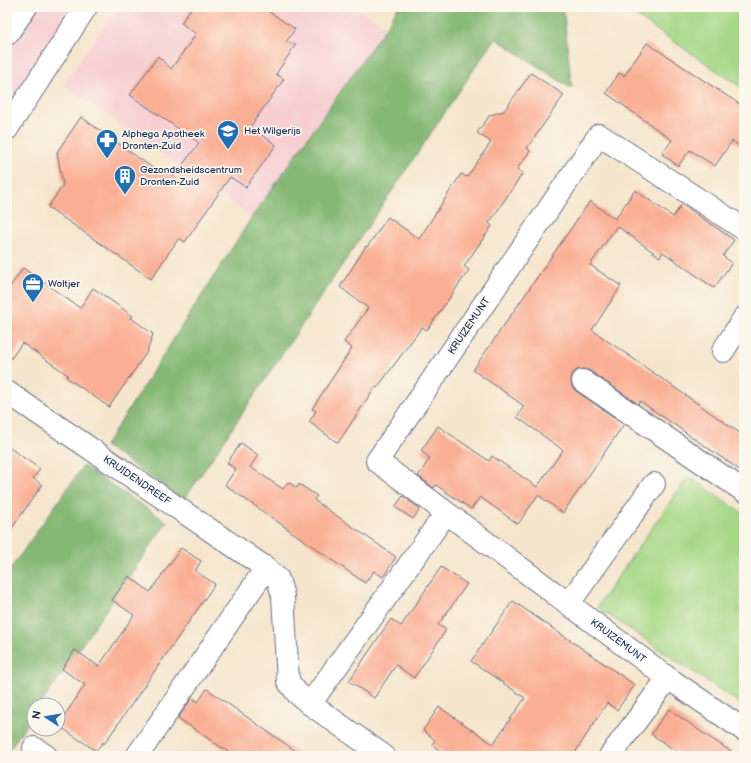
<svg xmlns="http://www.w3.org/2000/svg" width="751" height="763" font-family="'Balsamiq Sans',sans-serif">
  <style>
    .built { fill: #f7cfd3 }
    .green { fill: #a7d887; stroke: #618472 }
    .forest { fill: #85b874; stroke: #507469 }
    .building { fill: #faae93 }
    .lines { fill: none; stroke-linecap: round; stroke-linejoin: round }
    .minor-casing { stroke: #676f84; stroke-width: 24 }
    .minor { stroke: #fff; stroke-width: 22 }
    .labels { text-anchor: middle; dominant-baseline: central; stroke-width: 3.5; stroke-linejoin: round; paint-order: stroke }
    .poi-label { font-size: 10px; fill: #1b2f5e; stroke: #fbf7ec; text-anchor: start }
    .street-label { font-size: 10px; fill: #1b2f5e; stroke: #fbf7ec }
  </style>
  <rect width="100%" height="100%" fill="#fbf7ec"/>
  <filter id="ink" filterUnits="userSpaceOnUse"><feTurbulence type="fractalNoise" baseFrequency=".025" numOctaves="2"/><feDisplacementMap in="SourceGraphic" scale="8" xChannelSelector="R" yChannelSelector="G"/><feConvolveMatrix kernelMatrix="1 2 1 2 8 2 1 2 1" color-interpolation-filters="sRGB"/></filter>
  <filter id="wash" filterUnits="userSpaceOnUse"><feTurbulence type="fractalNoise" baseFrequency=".012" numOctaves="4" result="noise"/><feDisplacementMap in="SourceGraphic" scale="16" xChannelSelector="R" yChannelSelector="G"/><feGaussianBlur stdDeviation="0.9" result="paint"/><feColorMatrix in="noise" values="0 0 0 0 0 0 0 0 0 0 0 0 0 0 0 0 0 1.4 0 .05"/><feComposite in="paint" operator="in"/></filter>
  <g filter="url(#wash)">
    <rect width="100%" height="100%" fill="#f5e5cc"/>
    <!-- built -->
    <path class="built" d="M7,7H71L10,105L7,107Z
      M118,7H357L386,27L252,217L63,84Z"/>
    <!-- green -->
    <path class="green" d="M623,7H744V89Z
      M688,476L744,514V706L597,607Z"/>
    <!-- forest -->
    <path class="forest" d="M398,7H563L572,89L495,38L184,500L105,446L252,217L386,27Z
      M83,466L167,522L40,705H34V714L7,753V574Z"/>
    <g id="blocks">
      <!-- building -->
      <path class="building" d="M192,7H262L295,29L286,42L296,44L276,74L284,79L250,127L276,145L246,187L230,177L185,242L179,238L151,279L48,207L63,185L57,152L81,117L160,173L163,170L174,176L199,143L130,95L158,56L171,69L196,34L181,23Z
        M647,43L744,107V149L732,141L715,166L690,150L678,166L662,154L672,140L606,93L619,73L624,76Z
        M531,73L564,95L527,148L530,151L517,169L523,173L489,223L492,226L464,266L469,270L427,330L422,327L377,388L375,387L338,443L309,422L316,411L312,409L352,348L344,342L368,308L340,287L366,246L367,247L388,217L419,239L461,174L467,177L491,142L477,133L490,115L504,111Z
        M635,190L673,217L682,204L734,240L723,256L732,263L714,288L663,252L660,257L617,226L590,265L621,286L592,330L744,436V473L640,401L638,404L590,371L584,369L577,370L572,374L571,380L572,387L576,391L624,424L563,513L538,495L518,524L480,497L471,509L436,485L434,488L418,476L430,458L421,451L438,426L489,461L492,456L537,487L563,450L517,417L524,406L473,370L590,201L615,219Z
        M23,268L80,308L93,288L133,316L131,318L153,334L147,352L109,407L66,377L68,375L22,343L7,364V291Z
        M241,443L258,455L250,467L283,489L288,482L297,488L299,484L317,496L314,500L396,557L383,577L374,571L365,583L225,485L236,469L227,463Z
        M7,446L40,469L33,478L42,485L7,535Z
        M403,496L420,509L413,519L395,507Z
        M181,548L201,561L195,571L215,584L104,744L103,742L96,751L58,725L85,685L62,669L75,650L98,666H99L134,615L112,600L129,576L150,592Z
        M441,567L467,584L438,625L446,630L414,678L396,665L374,698L349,681L391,619L401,626Z
        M513,601L635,685L617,710L607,703L573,756H448L432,745L435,740L423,730L439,707L493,744L525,698L471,661Z
        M207,689L264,729L303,756H234L178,718L192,698L198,702Z
        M669,709L703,733L738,756H683L651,734Z"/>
    </g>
  </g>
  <g filter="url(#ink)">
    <use href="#blocks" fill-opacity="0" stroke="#676f84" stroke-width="1"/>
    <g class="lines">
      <!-- minor casing -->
      <g class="minor-casing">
        <g id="minor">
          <path d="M7,34L26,7"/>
          <path d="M7,129L86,7"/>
          <path id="s1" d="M744,229L599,135L377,461L668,678L744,730"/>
          <path d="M723,351L744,318"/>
          <path d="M583,381L744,491"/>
          <path id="s2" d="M7,392L266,568L278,579L283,596L288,681L297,693L310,704L384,756"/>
          <path d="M569,603L654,484"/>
          <path d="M310,704L446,513"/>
          <path d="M34,748L46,756"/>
          <path d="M137,756L266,568"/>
          <path d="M610,756L668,678"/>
        </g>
      </g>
      <!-- minor -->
      <use href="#minor" class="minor"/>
    </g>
  </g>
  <!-- icons -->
  <defs>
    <g id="school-pin" transform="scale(1.15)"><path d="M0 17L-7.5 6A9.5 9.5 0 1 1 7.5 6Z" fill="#1f6fb2" stroke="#fbf7ec"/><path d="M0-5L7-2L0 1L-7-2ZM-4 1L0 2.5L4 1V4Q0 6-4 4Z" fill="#fff"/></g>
    <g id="pharmacy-pin" transform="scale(1.15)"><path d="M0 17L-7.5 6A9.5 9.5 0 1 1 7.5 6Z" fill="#1f6fb2" stroke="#fbf7ec"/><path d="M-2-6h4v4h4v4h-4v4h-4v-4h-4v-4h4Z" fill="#fff"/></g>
    <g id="building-pin" transform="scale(1.15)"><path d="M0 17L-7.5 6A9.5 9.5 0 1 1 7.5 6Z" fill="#1f6fb2" stroke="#fbf7ec"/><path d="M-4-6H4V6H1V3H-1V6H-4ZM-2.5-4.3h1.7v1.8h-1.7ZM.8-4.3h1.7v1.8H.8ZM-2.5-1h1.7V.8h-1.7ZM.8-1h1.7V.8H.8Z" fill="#fff"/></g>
    <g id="office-pin" transform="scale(1.15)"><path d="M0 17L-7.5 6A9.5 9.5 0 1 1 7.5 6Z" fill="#1f6fb2" stroke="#fbf7ec"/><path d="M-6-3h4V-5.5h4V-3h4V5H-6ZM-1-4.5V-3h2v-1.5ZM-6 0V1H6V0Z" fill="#fff"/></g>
  </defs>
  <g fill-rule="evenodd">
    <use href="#school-pin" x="228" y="131"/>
    <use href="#pharmacy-pin" x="107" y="140"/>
    <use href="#building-pin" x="125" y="176"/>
    <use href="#office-pin" x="33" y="284"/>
  </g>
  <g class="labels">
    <!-- poi labels -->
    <g class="poi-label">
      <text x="244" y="131">Het Wilgerijs</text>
      <text x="122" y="134">Alphega Apotheek<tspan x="122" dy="12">Dronten-Zuid</tspan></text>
      <text x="140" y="170">Gezondsheidscentrum<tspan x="140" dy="12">Dronten-Zuid</tspan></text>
      <text x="48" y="284">Woltjer</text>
    </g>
    <!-- street labels -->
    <g class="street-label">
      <text transform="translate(469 326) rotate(-56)">KRUIZEMUNT</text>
      <text stroke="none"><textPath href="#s2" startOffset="157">KRUIDENDREEF</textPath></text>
      <text stroke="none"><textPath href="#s1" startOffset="868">KRUIZEMUNT</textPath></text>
    </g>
  </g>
  <!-- margin -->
  <rect width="751" height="763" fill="none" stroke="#fbf7ec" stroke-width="24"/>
  <!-- north arrow -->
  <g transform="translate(46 717) rotate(282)"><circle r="19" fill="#fbf7ec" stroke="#a1a7b3"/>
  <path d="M0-3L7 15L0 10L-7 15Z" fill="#1f6fb2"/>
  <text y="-6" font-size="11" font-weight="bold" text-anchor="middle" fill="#1b2f5e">N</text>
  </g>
</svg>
